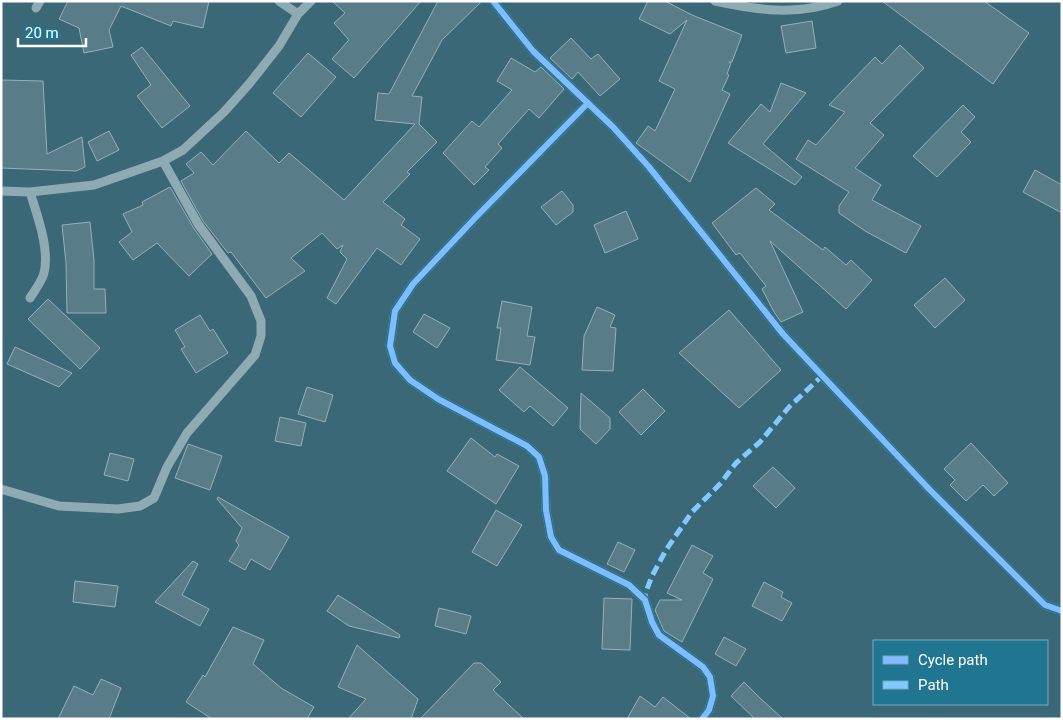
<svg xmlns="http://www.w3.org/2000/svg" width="1063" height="720" font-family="Roboto,sans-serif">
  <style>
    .building { fill: #587c88; stroke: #96b0b8 }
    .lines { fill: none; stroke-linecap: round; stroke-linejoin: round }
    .minor { stroke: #8eabb3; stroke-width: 9 }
    .quiet { stroke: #80caff; stroke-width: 5; stroke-dasharray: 10 5; stroke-linecap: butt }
    .cycleway-casing { stroke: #207591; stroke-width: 9 }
    .cycleway { stroke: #80bcff; stroke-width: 6 }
  </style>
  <rect width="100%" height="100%" fill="#3a6877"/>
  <!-- building -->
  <path class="building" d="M68,1H209L203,28L173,21L171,26L121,6L109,30L113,47L84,53L79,28L59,19Z
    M332,1H421L354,78L332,59L349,40L334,23L345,13Z
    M438,1H482L442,40L412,96L422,97L419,124L437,142L407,172L410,174L383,202L405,219L401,225L420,239L401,265L377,248L336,304L327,298L347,259L340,252L343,245L337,249L322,233L291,258L305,271L266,298L231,252L228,253L203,221L181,181L194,173L186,164L201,152L213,165L246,131L279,163L289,153L344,200L415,124L375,120L378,93L389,94Z
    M648,1H665L692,15L742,35L732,62H729L731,63L727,74L729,75L722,90L730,94L690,182L636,143L648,126L655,131L675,89L659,81L687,20L670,34L639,19Z
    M882,1H984L1029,33L993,84Z
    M812,21L816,48L786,53L781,26Z
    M571,38L591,59L598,54L620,79L600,96L578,72L572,79L550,58Z
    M900,45L924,68L870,123L884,135L855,168L881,185L872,200L921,226L906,253L865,231L839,213V206L849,192L796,159L808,140L816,145L845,112L829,105L875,57L882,64Z
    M142,47L190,106L162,128L137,96L151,85L131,55Z
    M308,53L336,77L301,117L273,93Z
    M511,58L535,72L541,67L564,89L539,118L529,109L498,144L502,148L485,167L489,170L474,185L443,153L472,121L479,127L512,90L497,81Z
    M1,80L43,81L47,154L82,137L85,167L76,171L1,168Z
    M781,83L806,93L763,144L802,177L795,185L728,143L761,104L770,112Z
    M963,105L975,117L961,132L971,142L937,177L913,156Z
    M109,131L119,150L97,161L88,142Z
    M1035,170L1062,185V213L1023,192Z
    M170,187L193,227L212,254L189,276L157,243L133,260L119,242L132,232L123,214L143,205L142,202Z
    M756,188L775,204L769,210L823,250L825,247L846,265L851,260L872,280L846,309L770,241L803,312L781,322L774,312L762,289L766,286L740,253L736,255L712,223Z
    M562,191L573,205V212L556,225L541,207Z
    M626,211L638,239L605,253L594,225Z
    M90,222L94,260V289H105L106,313H67L66,263L62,225Z
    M945,278L965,300L935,328L914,305Z
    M48,299L100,348L80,369L28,319Z
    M502,301L532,307L527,336L535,337L530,365L496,360L501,328H497Z
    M597,307L615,315L610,327L616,328L613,371L582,370L584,336Z
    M729,310L781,370L739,408L679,353Z
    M424,314L450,328L437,348L413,332Z
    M200,315L210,331L213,329L228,353L196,373L181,349L185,347L175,330Z
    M15,347L72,373L59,387L7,364Z
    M520,367L568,408L553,426L530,406L524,412L499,390Z
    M307,387L333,395L325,422L298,414Z
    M643,389L665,411L641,435L619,412Z
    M581,393L610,418V429L596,444L580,429Z
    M280,417L306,423L301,446L275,441Z
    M471,438L495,457L497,454L519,466L496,504L447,471Z
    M971,443L1008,483L994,496L983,485L966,501L950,485L955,480L944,469Z
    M188,444L222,456L210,490L175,478Z
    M110,453L134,459L128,481L104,475Z
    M773,467L795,488L776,508L753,486Z
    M218,497L289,537L270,570L251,559L245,570L229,561L239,545L236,541L242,528L217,499Z
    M496,510L522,525L497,566L472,552Z
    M618,542L635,550L624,572L607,564Z
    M692,545L713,556L703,573L713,579L682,642L664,631L655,610L660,600H682L667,593Z
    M193,561L198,564L182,595L209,609L200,626L155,602Z
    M75,581L118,586L115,607L73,602Z
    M764,582L783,592L781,597L792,603L782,621L752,606Z
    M338,595L400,635L399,638L349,626L327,611Z
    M604,598L632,599L630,650L602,649Z
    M439,608L471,616L466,634L435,626Z
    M233,627L264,640L253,664L281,688L314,707L307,719H212L186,702L203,675L205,677Z
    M724,637L746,649L736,666L715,654Z
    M357,645L418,699L411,719H348L366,699L338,687Z
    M474,663H481L501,682L493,690L524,719H420Z
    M101,679L121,688L109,719H58L74,686L93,695Z
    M744,682L760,698L783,719H755L731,696Z
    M640,696L655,707L663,697L691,719H627Z"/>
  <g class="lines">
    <!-- minor -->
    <path class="minor" d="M279,1L298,14
      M493,1L533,51L613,127L649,167L783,334L929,489L1045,605L1062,611
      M715,1C757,10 797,16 838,1
      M36,8L40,1
      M588,103L477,216L413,284L395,311L390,346L395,363L410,380L438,399L527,446L539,457L545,476L546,510L551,537L559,550L629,585L645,600L652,622L659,635L703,667L710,677L713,696L709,710L702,719
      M1,191L30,192L94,185L163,161L183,150L224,112L249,84L279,46L298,14L311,1
      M30,192C37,215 50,249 44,273C42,281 35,290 30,298
      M1,489L59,506L118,509L140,506L154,498L167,467L187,433L255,355L261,336V321L251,296L198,224L163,161"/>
    <!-- quiet -->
    <path class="quiet" d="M647,603L645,594L652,576L666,550L692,512L721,483L736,463L760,442L789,407L822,376"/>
    <!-- cycleway casing -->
    <g class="cycleway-casing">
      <path id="cycleway" d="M493,1L533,51L613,127L649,167L783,334L929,489L1045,605L1062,611
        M588,103L477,216L413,284L395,311L390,346L395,363L410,380L438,399L527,446L539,457L545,476L546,510L551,537L559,550L629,585L645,600L652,622L659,635L703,667L710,677L713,696L709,710L702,719"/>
    </g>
    <!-- cycleway -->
    <use href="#cycleway" class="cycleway"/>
  </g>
  <!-- border -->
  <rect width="1063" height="720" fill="none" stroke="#ffffff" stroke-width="5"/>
  <!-- legend -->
  <rect x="873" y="640" width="175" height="65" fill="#207591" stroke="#79acbd"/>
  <rect x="883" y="656" width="25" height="8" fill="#80bcff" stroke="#79acbd"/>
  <text x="918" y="665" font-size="15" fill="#ffffff">Cycle path</text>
  <rect x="883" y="681" width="25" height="8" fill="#80caff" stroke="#79acbd"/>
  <text x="918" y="690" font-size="15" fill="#ffffff">Path</text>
  <!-- scale -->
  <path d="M18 38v8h68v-8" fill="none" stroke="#ffffff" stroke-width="2.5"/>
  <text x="25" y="38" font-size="15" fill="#ffffff" stroke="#207591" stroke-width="4" paint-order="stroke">20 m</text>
</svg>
